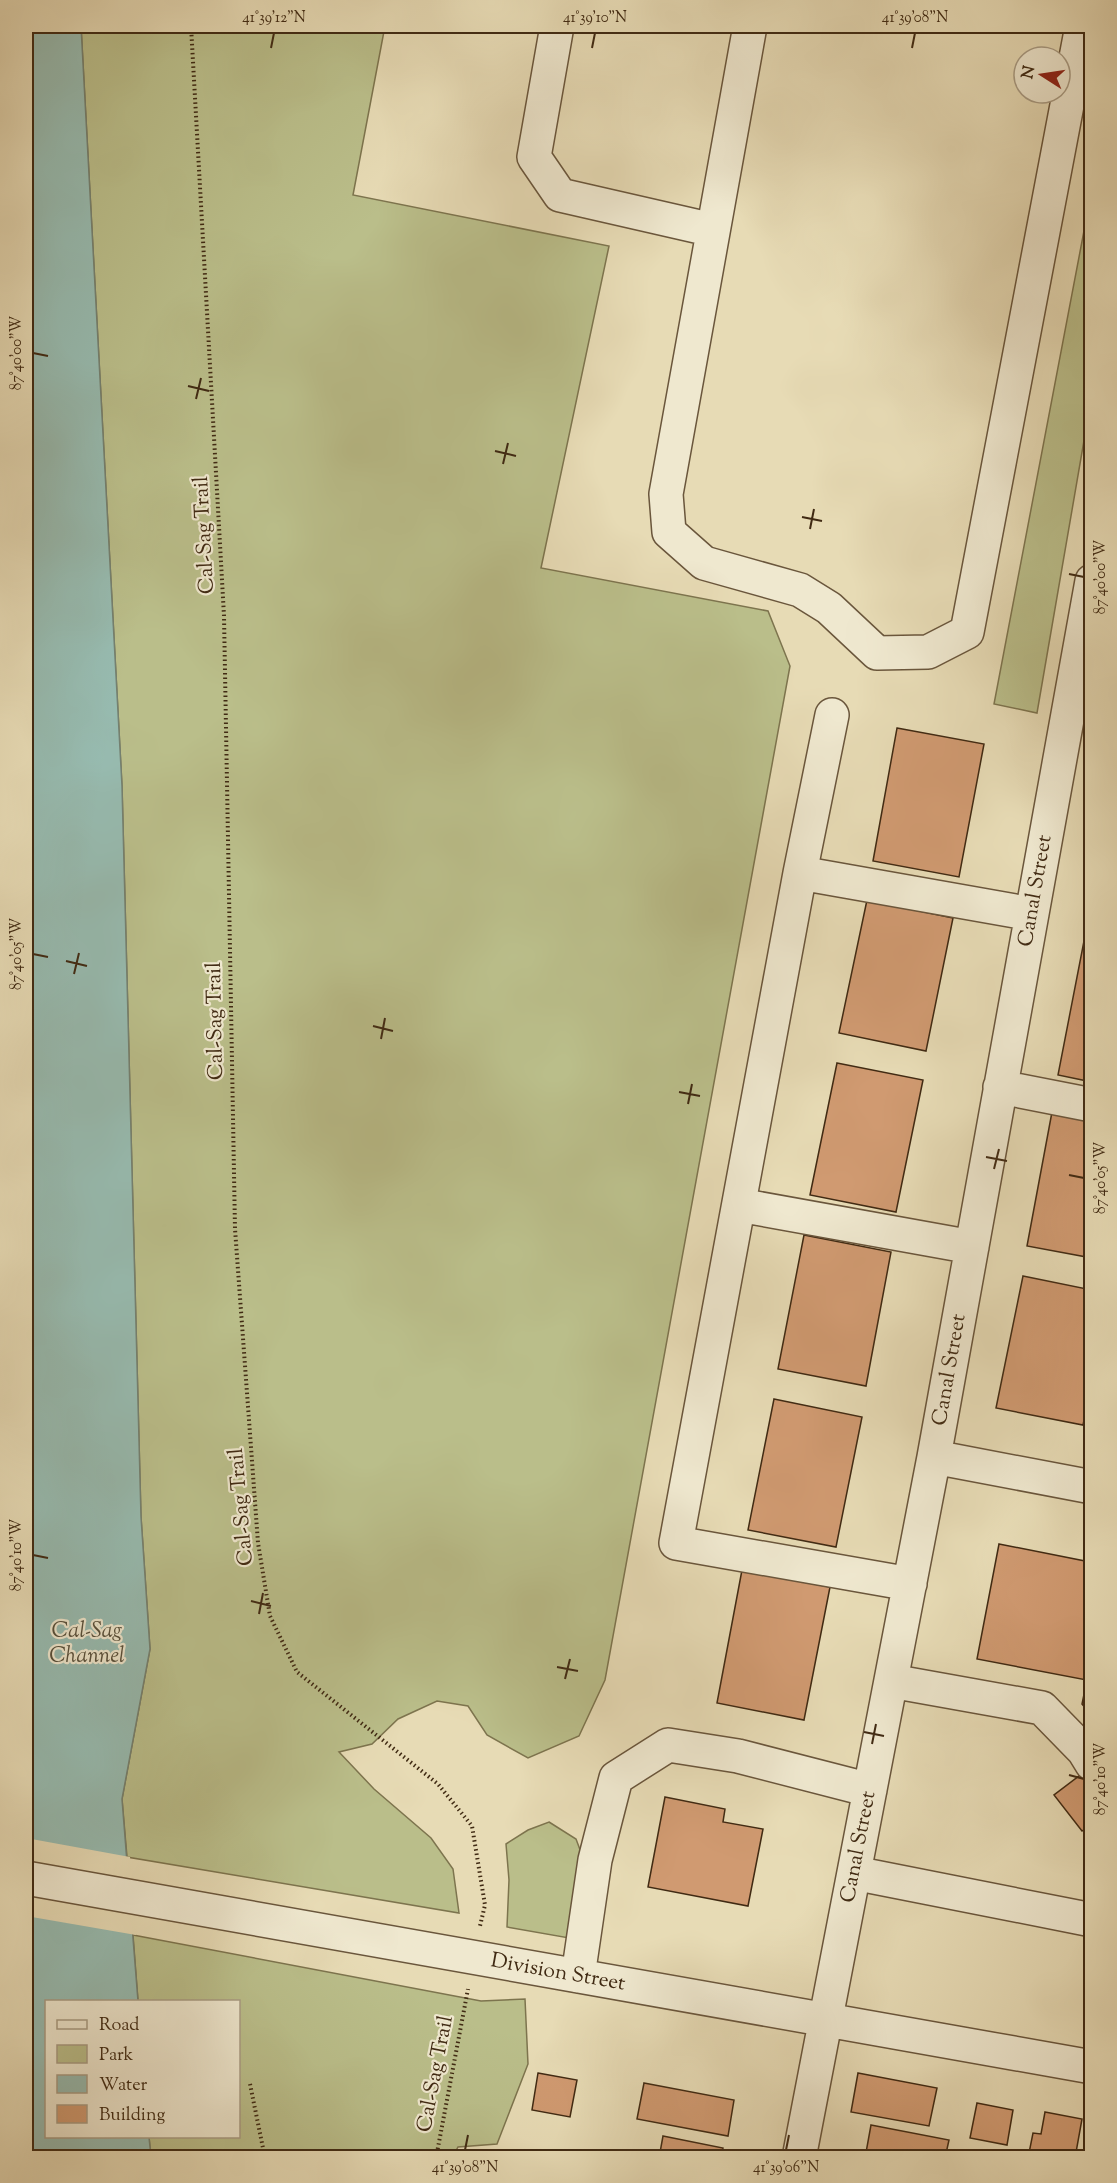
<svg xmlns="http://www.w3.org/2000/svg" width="1117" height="2183" font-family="'Sorts Mill Goudy',serif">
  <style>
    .green { fill: #babe8a; stroke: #7d744e; stroke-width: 1.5 }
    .water { fill: #97bbb0; stroke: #748171; stroke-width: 1.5 }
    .pier { fill: #e7dbb5 }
    .building { fill: #d09a71; stroke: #402a13; stroke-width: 1.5 }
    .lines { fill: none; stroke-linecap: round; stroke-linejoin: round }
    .minor-casing { stroke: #6a563c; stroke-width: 36 }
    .path { stroke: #402a13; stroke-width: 4; stroke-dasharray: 1.5 3; stroke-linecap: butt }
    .minor { stroke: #efe8cf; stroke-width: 33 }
    .ticks { fill: none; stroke: #402a13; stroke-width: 2 }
    .labels { text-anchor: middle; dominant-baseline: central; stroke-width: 4.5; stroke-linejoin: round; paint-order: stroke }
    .street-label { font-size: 21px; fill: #402a13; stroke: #efe8cf }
    .water-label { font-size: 22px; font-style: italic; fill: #564e3a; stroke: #efe8cf }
    .neatline { fill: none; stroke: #402a13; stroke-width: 2 }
    .ticks-label { font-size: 15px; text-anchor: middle; fill: #402a13 }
  </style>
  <rect width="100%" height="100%" fill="#e7dbb5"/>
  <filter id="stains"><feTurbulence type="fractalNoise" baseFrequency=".00333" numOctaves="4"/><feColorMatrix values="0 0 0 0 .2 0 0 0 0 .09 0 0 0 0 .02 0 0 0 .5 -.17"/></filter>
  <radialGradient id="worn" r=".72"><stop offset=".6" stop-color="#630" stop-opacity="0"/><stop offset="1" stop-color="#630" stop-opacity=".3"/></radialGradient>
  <!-- green -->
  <path class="green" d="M81,26H385L353,195L609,246L541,568L768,611L790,666L605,1680L579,1736L528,1758L487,1735L468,1706L437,1701L398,1719L372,1744L339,1752L374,1789L431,1838L453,1869L459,1913L127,1857L122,1799L150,1649L141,1517L122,786Z
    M1091,194V400L1037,713L994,704Z
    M549,1822L576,1839L585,1863L569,1938L507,1927L509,1880L506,1844L528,1830Z
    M133,1935L481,2001L525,1999L528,2064L497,2144L458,2147L452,2158L151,2157L149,2137L238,2136V2002L138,2001Z"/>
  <!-- water -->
  <path class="water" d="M26,26H81L122,786L141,1517L150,1649L122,1799L138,2001L46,2002V2136L149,2137L151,2157L26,2158Z"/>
  <!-- pier -->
  <path class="pier" d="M26,1838L130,1857L136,1935L26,1916Z"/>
  <!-- building -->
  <path class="building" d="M897,728L984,744L959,877L873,861Z
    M867,900L953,918L926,1051L839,1033Z
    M1084,941L1092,943V1082L1058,1075Z
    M837,1063L923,1080L896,1212L810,1195Z
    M1052,1112L1092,1120V1258L1027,1246Z
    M804,1235L891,1252L866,1386L778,1369Z
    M1023,1276L1092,1290V1384L1083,1425L996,1408Z
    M774,1399L862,1417L836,1547L748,1530Z
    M999,1544L1085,1561L1092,1567V1716L1082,1704L1087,1680L977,1659Z
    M742,1570L830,1587L804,1720L717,1703Z
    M1092,1766V1824L1082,1831L1054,1795Z
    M665,1797L725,1809L723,1822L763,1829L748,1906L648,1887Z
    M538,2073L577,2080L570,2117L532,2110Z
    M858,2073L937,2088L929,2126L851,2112Z
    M644,2083L734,2100L728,2136L637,2119Z
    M977,2103L1013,2110L1007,2145L970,2138Z
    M1045,2112L1082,2119L1075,2158H1028L1033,2133L1041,2134Z
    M871,2125L949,2140L945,2158H865Z
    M663,2136L723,2148L721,2158H659Z"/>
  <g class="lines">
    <!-- minor casing -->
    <g class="minor-casing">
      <path id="minor" d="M557,26L534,157L560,195L713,230
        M750,26L666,494L669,532L704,563L800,590L829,608L877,653L928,652L967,632L1082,26
        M832,715L800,873L676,1543L910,1584
        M800,873L1032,914
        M1000,1087L1092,1105
        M739,1205L972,1247
        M934,1457L1092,1487
        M891,1681L1042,1708L1084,1751L1092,1764
        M854,1873L1092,1920
        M26,1878L1092,2067
        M578,1976L595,1860L616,1778L668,1745L738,1756L870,1790
        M799,2158L934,1457L1092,581"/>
    </g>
    <!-- path -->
    <path class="path" d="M191,26L224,616L235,1229L258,1543L270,1616L297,1672L438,1784L472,1826L485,1905L480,1926
      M250,2084L265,2158
      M436,2158L468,1989"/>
    <!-- minor -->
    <use href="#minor" class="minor"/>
  </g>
  <!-- ticks -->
  <path class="ticks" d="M271,48L274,33M592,48L595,33M912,48L915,33M33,353L48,356M188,386L209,391M196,399L201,378M495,451L516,456M503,464L508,443M802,517L822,521M810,529L814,509M1069,574L1084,577M33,954L48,957M66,961L87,966M74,974L79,953M373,1026L393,1031M381,1039L385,1018M679,1092L700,1096M688,1104L692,1084M986,1157L1007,1161M994,1169L999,1149M1069,1175L1084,1178M33,1555L48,1558M251,1601L271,1606M259,1614L263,1593M557,1667L578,1671M565,1679L570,1659M864,1732L884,1736M872,1744L876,1724M1069,1775L1084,1779M465,2150L468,2135M786,2150L789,2135"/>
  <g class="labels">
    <!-- street labels -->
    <g class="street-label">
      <text transform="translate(205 535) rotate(-93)">Cal-Sag Trail</text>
      <text transform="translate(1036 891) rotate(-80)">Canal Street</text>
      <text transform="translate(216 1021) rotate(-91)">Cal-Sag Trail</text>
      <text transform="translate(950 1370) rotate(-80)">Canal Street</text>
      <text transform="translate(242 1507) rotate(-95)">Cal-Sag Trail</text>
      <text transform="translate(859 1847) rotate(-79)">Canal Street</text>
      <text transform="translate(558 1973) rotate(10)">Division Street</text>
      <text transform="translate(436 2074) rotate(-79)">Cal-Sag Trail</text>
    </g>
    <!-- water labels -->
    <g class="water-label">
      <text x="87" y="1632">Cal-Sag<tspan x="87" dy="25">Channel</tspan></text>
    </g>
  </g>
  <!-- margin -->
  <rect width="1117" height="2183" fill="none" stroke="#e7dbb5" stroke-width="66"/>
  <!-- legend -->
  <rect x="45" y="2000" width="195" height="138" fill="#efe8cf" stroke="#a99c84" stroke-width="1.5"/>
  <rect x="57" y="2020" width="30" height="9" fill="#efe8cf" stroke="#a99c84" stroke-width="1.5"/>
  <text x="99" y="2030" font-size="18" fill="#402a13">Road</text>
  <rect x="57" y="2045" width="30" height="18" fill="#babe8a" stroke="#a99c84" stroke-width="1.5"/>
  <text x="99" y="2060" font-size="18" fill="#402a13">Park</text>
  <rect x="57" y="2075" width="30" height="18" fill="#97bbb0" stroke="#a99c84" stroke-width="1.5"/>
  <text x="99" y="2090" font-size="18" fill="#402a13">Water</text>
  <rect x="57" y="2105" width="30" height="18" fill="#d09a71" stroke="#a99c84" stroke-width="1.5"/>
  <text x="99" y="2120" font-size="18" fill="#402a13">Building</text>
  <!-- north arrow -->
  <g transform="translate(1042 75) rotate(282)"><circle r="28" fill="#efe8cf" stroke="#a99c84" stroke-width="1.5"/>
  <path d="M0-4.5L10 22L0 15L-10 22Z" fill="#8f2418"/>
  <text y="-9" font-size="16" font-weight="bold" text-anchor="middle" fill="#402a13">N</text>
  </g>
  <rect x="33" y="33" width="1051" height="2117" class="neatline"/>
  <g class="ticks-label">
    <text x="274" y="22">41°39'12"N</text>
    <text x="595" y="22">41°39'10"N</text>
    <text x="915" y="22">41°39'08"N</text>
    <text transform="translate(16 353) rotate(-90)" y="5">87°40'00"W</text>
    <text transform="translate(1100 577) rotate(-90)" y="5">87°40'00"W</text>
    <text transform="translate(16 954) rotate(-90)" y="5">87°40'05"W</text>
    <text transform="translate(1100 1178) rotate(-90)" y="5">87°40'05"W</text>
    <text transform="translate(16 1555) rotate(-90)" y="5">87°40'10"W</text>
    <text transform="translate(1100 1779) rotate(-90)" y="5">87°40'10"W</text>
    <text x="465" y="2172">41°39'08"N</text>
    <text x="786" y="2172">41°39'06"N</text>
  </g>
  <rect width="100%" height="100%" filter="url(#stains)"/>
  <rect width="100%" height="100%" fill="url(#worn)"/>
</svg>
